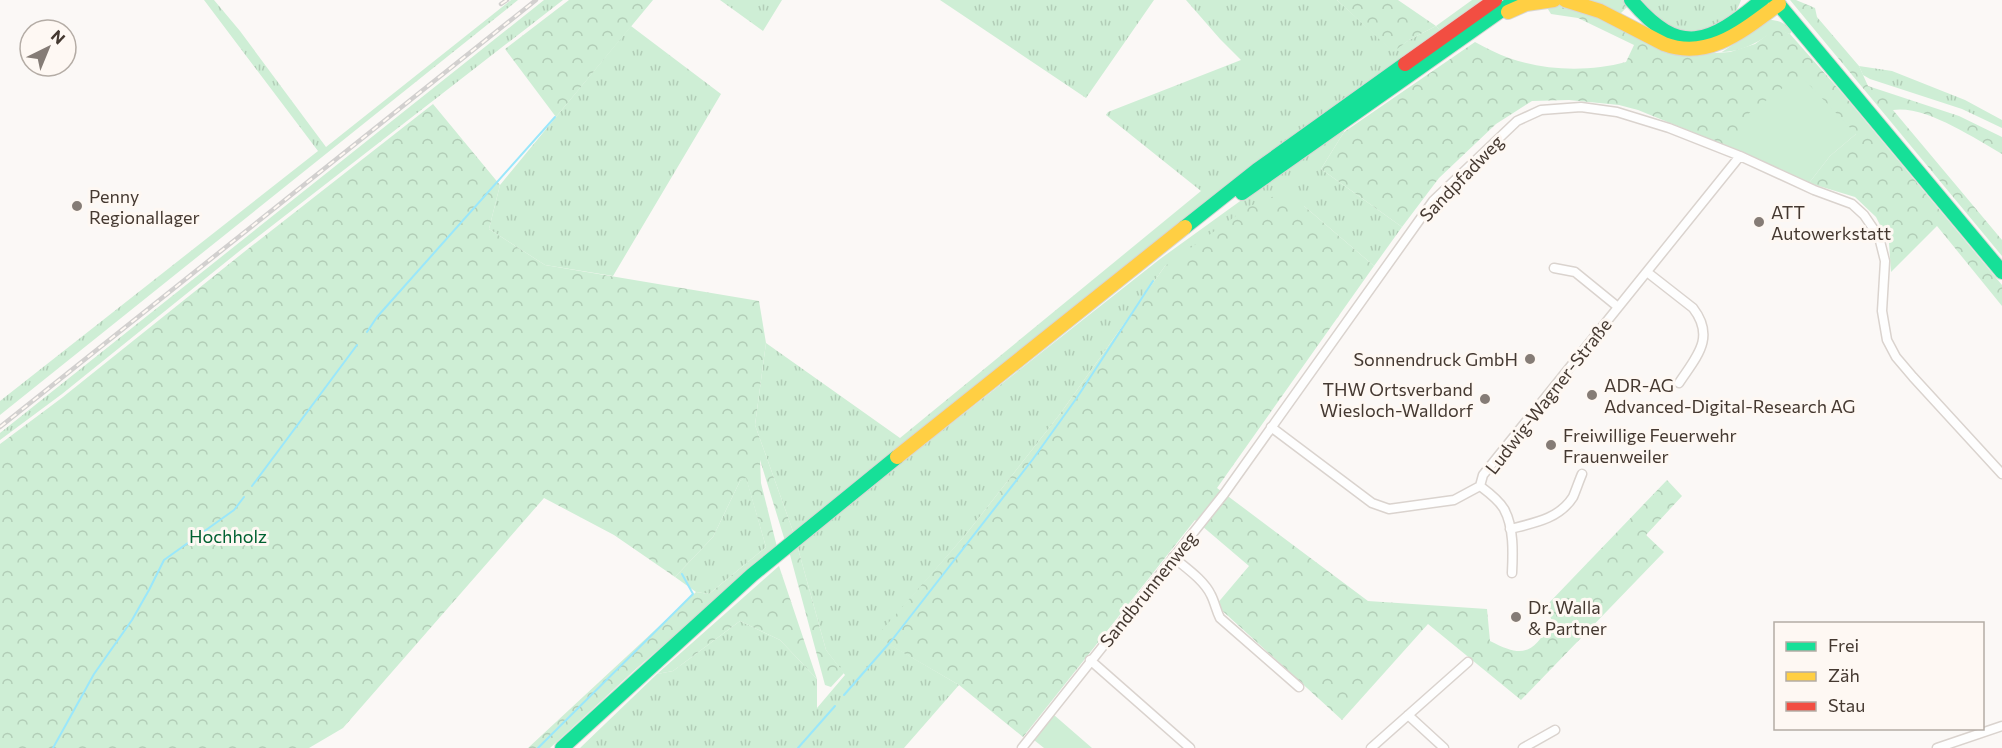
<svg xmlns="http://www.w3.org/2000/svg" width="2002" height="748" font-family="Commissioner,sans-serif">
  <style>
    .grass { fill: url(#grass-tufts) }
    .forest { fill: url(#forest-crowns) }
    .green { fill: #ceeed5 }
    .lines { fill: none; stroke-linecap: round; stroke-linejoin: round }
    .stream { stroke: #9ae7fb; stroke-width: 2 }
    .street-casing { stroke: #dad3ce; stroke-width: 11 }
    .fast-casing { stroke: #d8d5d3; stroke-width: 16 }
    .slow-casing { stroke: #d8d5d3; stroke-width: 16 }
    .jam-casing { stroke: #d8d5d3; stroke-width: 16 }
    .street { stroke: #fefefe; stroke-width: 8 }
    .fast { stroke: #16e098; stroke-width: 14 }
    .slow { stroke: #ffcf43; stroke-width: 14 }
    .jam { stroke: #f24e42; stroke-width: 14 }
    .rail-casing { stroke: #d2d0cf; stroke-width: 4.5 }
    .rail { stroke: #fef8f3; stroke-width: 2; stroke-dasharray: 7; stroke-linecap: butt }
    .poi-dot { fill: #857c76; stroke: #fef8f3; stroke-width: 2 }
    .labels { text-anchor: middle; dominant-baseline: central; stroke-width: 6; stroke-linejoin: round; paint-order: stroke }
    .street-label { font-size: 18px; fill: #453931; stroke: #fef8f3 }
    .poi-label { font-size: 18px; fill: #453931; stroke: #fef8f3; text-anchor: start }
    .park-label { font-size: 18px; fill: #006131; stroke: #fef8f3 }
  </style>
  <defs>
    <pattern id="grass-tufts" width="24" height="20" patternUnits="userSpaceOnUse" patternTransform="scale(1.5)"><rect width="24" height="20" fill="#ceeed5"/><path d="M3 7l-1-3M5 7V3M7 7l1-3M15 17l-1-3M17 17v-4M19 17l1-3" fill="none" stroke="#b2cdb7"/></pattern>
    <pattern id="forest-crowns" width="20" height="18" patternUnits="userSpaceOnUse" patternTransform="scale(1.5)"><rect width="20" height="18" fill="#ceeed5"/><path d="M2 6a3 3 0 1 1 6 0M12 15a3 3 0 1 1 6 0" fill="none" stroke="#b2cdb7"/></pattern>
  </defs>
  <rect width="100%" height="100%" fill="#fbf8f6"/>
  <!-- grass -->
  <path class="grass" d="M204,0H214L240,31L326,147L511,0H518L0,415V401L318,151Z
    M544,0H563L242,249L62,394L0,440V433Z
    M720,0H782L763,31Z
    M940,0H1154L1086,98Z
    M1186,0H1337L1393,51L1409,40L1436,26L1440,30L794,534L755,425L766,343L900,438L1201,191L1106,115L1108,112L1241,60L1220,39Z
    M1638,0H1741C1731,33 1684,42 1657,22C1650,17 1644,7 1638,0Z
    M1769,20C1779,20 1785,23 1792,31L1790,34C1771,27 1770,36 1755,43C1746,48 1733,52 1722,52Z
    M631,26L721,94L613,276L545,265L489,229L500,185Z
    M1859,66L1892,71L1965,100L2002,120V128L1962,109L1870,79L1863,75Z
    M1344,126V132L1321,169L1402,227L1374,266L1304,206L1165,266L1060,414L967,533L877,637L959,685L904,748H580L657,674L673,671L740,621L780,640L817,679V708L845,675L826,650L797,545L1160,259Z
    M746,477L766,547L709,594L696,592L675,577L713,537L740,481Z"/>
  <!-- forest -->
  <path class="forest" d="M569,0H653L556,117L505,49Z
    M1337,0H1398L1436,26L1472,0H1482L1440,30L1436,26L1409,40L1393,52Z
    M1586,0H1623L1627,7L1620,14Z
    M1790,0H1796L1815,8L1817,17L1859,66L1868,86L1959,116L2002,137V154C1974,138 1925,105 1893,110L2002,240V256Z
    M1562,5L1587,10L1701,54L1730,52L1755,44L1771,32L1780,30L1790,34L1842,93L2002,285V306L1937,226L1891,272L1889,243L1876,217L1855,197L1809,183L1830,156L1856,134L1739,121V151L1638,110L1619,105L1569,100L1532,101L1496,124L1439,178L1402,227L1321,169L1344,132L1475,42C1486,48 1498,54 1509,58C1546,71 1589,72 1626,62L1634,45L1578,18L1551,14L1546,6Z
    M433,104L500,185L489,229L545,265L759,301L766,343L755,425L794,534L785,541L760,460L761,483L777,547L637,668L550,748H528L696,592L709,594L766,547L746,478L740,481L713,537L675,577L614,535L544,498L343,728L309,748H0V444L63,397L244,252Z
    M1277,195L1304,206L1374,266L1217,488L1368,601L1487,609L1490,641C1525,659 1532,653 1552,622L1547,605L1667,480L1682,496L1646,535L1664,552L1521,700L1428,624L1342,720L1216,605L1249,566L1195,520L1023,737L959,685L876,637L967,533L1060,414L1165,266L1250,206Z
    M797,545L826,650L844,673L831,687L825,685L789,551Z
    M779,566L817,679L780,640L740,621L673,671L657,674Z"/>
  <!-- green -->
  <path class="green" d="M1800,75L1856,134L1830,156L1809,183L1739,151V121Z
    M1054,715L1092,748H1044L1034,740Z"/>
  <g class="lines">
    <!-- stream -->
    <path class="stream" d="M367,332L377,317L555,117
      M252,486L357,345
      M844,695L892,640L1033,459L1076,399L1153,281
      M53,748L94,674L132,620L149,590L164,560L234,510L244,497
      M538,748L693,594L682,574
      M798,748L835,706"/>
    <!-- street casing -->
    <g class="street-casing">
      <path id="street" d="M1554,268L1575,272L1618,307
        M1647,272L1693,308C1716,338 1696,357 1679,383
        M1271,427L1372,503L1389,509L1454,500L1480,486L1483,475L1740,156
        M1480,486C1488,492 1498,499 1504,509C1514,527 1513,553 1512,573
        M1510,529C1534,523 1559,519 1573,497C1576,490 1579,481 1582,474
        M1173,557C1186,568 1204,580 1211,595C1215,603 1216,610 1220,618L1299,687
        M1090,660L1190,748
        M1408,715L1444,748
        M1022,748L1224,494L1433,201L1517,121L1541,110L1581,107L1617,112L1669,128L1740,156L1814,190L1852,204L1864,215L1879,237L1885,261L1882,311L1887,340L1896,357L1913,377L2002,474
        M1371,748L1468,662
        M1523,748L1555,730
        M1937,748L2002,726"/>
    </g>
    <!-- fast casing -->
    <g class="fast-casing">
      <path id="fast" d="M1631,0C1680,58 1709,44 1762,0
        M1775,0L2002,272
        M1242,193L1516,0
        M1185,227L1257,170L1405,64
        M562,748L752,575L897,457"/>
    </g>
    <!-- slow casing -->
    <g class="slow-casing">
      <path id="slow" d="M1565,0L1600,11L1664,44C1709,61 1745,29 1779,4
        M1508,12L1526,4L1554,0
        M897,457L1185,227"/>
    </g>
    <!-- jam casing -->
    <g class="jam-casing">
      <path id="jam" d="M1405,64L1495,0"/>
    </g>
    <!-- street -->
    <use href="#street" class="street"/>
    <!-- fast -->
    <use href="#fast" class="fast"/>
    <!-- slow -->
    <use href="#slow" class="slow"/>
    <!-- jam -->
    <use href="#jam" class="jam"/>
    <!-- rail casing -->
    <g class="rail-casing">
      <path id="rail" d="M501,4L507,0
        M0,427L536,0"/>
    </g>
    <!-- rail -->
    <use href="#rail" class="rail"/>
  </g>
  <!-- markers -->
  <g class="poi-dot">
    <circle cx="77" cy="206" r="6"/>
    <circle cx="1759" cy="222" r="6"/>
    <circle cx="1530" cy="359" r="6"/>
    <circle cx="1592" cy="395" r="6"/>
    <circle cx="1485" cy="399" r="6"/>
    <circle cx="1551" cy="445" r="6"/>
    <circle cx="1516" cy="617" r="6"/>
  </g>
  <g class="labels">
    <!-- street labels -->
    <g class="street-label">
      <text transform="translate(1461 178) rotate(-46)">Sandpfadweg</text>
      <text transform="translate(1548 396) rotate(-52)">Ludwig-Wagner-Straße</text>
      <text transform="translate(1148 589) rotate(-51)">Sandbrunnenweg</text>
    </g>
    <!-- poi labels -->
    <g class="poi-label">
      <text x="89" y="196">Penny<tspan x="89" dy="21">Regionallager</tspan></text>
      <text x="1771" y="212">ATT<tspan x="1771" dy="21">Autowerkstatt</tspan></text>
      <text x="1518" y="359" text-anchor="end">Sonnendruck GmbH</text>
      <text x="1604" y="385">ADR-AG<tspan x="1604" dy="21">Advanced-Digital-Research AG</tspan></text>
      <text x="1473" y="389" text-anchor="end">THW Ortsverband<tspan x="1473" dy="21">Wiesloch-Walldorf</tspan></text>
      <text x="1563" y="435">Freiwillige Feuerwehr<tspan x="1563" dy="21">Frauenweiler</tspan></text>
      <text x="1528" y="607">Dr. Walla<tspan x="1528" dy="21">&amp; Partner</tspan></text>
    </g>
    <!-- park labels -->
    <g class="park-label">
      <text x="228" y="536">Hochholz</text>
    </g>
  </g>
  <!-- legend -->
  <rect x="1774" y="622" width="210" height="108" fill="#fef8f3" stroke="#b4aca5" stroke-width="1.5"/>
  <rect x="1786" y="642" width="30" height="9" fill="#16e098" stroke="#b4aca5" stroke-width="1.5"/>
  <text x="1828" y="652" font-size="18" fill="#453931">Frei</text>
  <rect x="1786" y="672" width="30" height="9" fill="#ffcf43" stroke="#b4aca5" stroke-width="1.5"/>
  <text x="1828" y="682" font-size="18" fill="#453931">Zäh</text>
  <rect x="1786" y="702" width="30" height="9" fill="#f24e42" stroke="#b4aca5" stroke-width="1.5"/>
  <text x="1828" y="712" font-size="18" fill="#453931">Stau</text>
  <!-- north arrow -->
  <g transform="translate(48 48) rotate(43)"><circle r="28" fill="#fef8f3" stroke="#b4aca5" stroke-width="1.5"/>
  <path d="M0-4.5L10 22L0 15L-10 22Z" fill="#857c76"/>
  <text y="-9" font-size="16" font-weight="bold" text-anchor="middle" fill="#453931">N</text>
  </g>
</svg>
